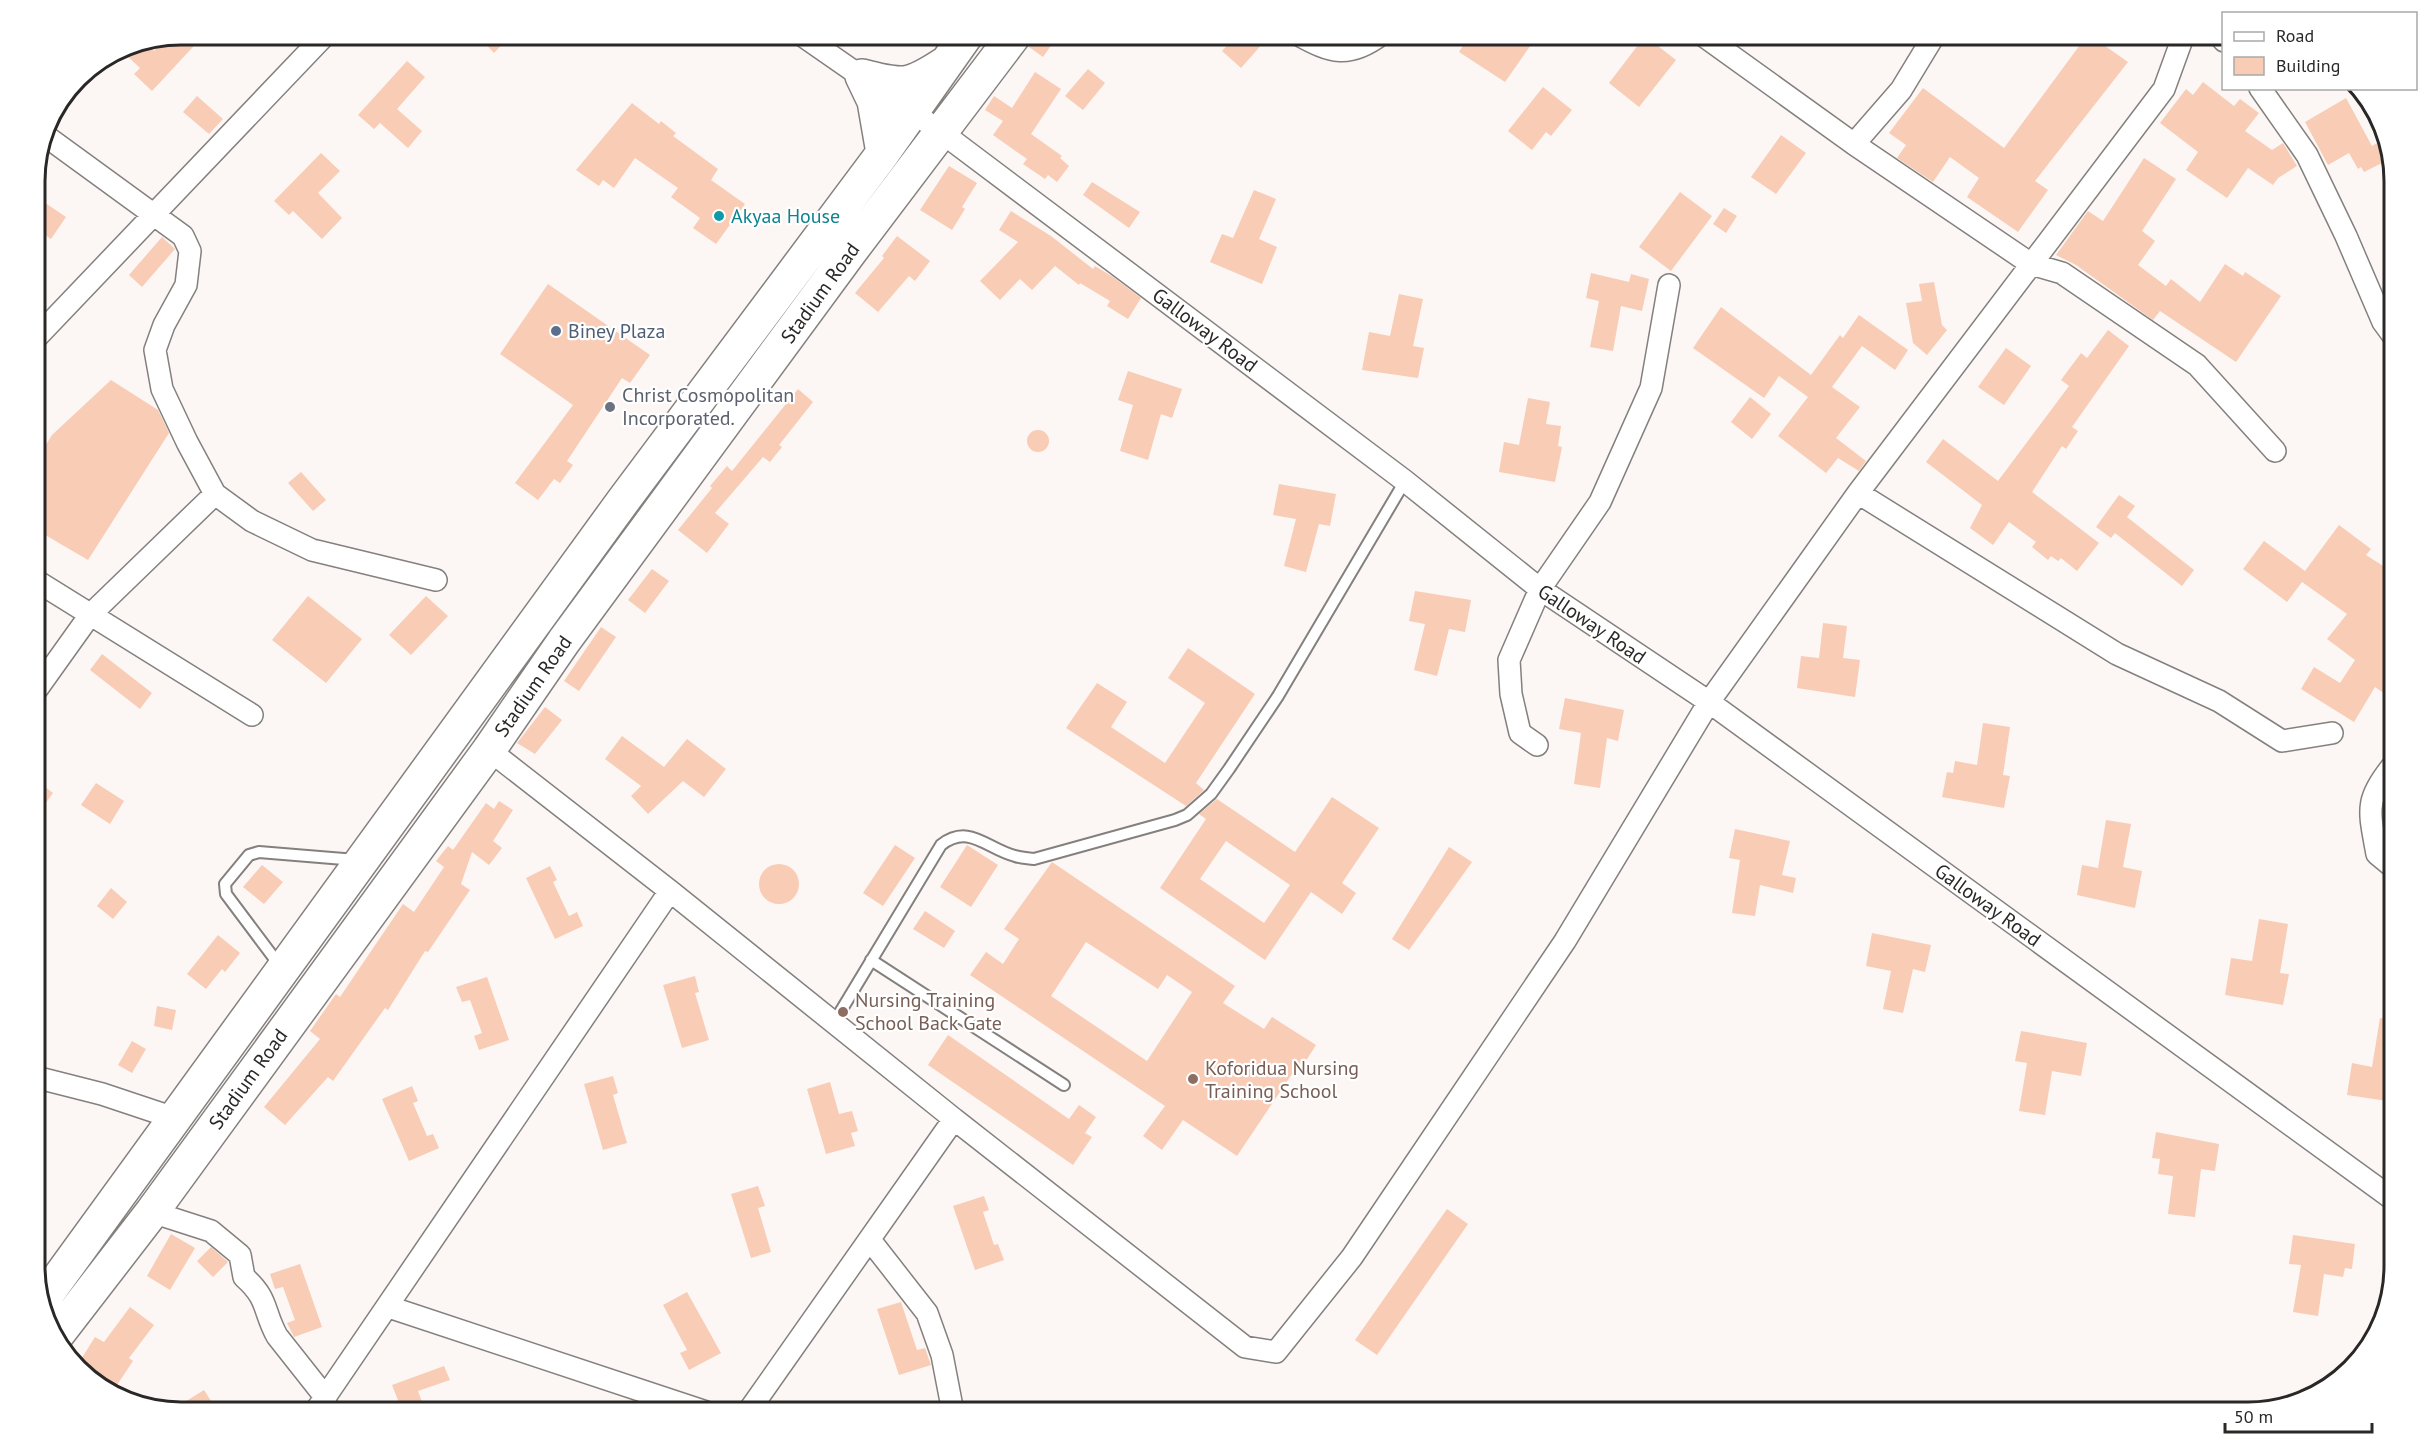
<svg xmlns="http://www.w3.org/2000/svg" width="2429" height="1447" font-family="'PT Sans',sans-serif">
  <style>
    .building { fill: #f8ccb5; fill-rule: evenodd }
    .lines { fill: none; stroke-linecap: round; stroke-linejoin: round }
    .service-casing { stroke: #84807e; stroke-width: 14 }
    .minor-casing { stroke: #84807e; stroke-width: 24 }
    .primary-casing { stroke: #84807e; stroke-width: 36 }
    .service { stroke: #fff; stroke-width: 10 }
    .minor { stroke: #fff; stroke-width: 21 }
    .primary { stroke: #fff; stroke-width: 33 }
    .culture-dot { fill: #0f9aa8; stroke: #fff; stroke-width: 2 }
    .service-dot { fill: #5c6f8a; stroke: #fff; stroke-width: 2 }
    .worship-dot { fill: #6b7280; stroke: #fff; stroke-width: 2 }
    .education-dot { fill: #8d6e63; stroke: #fff; stroke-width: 2 }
    .labels { text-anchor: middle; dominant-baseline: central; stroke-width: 4.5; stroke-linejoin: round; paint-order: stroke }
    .culture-label { font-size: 20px; fill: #0d838f; stroke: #fff; text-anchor: start }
    .street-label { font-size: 20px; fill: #2a2827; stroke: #fff }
    .service-label { font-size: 20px; fill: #4e5e75; stroke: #fff; text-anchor: start }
    .worship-label { font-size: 20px; fill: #5b616d; stroke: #fff; text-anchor: start }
    .education-label { font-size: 20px; fill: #785e54; stroke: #fff; text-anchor: start }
    .rim { fill: none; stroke: #2a2827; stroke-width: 3 }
  </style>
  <rect width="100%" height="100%" fill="#fcf7f5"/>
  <!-- building -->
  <path class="building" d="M181,34H205L152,91L134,74L140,68L120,49L144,42L154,51L166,37Z
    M476,34H512L494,53Z
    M1038,34H1059L1043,57L1029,47Z
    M1237,34H1255L1264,42L1241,68L1222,51Z
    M1470,34H1522L1533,42L1505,82L1459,52Z
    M2088,34L2128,62L2035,181L2048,190L2018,232L1967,197L1979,178L1950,157L1933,182L1897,158L1906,145L1889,133L1923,88L2004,148Z
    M1645,36L1676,60L1639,107L1609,83Z
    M407,61L425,77L397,109L422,131L408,148L380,123L374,129L358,115Z
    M1088,69L1105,83L1083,110L1065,96Z
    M1035,72L1061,89L1031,134L1062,156L1060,158L1069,166L1057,182L1048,175L1045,179L1023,164L1027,159L993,135L1003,121L985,110L994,96L1012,108Z
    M2203,82L2234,106L2240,99L2259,113L2245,131L2272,150L2283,143L2297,166L2278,178L2273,185L2248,168L2227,198L2186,170L2198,152L2160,123L2186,89L2193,95Z
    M1543,87L1572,110L1551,136L1546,132L1532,150L1508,131Z
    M197,96L223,119L209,134L183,112Z
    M2346,98L2372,146L2384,139L2390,159L2364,172L2361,167L2358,169L2349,153L2328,165L2305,122Z
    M632,103L659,124L661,121L676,133L673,136L718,169L711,180L745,204L716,244L693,228L700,218L671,197L678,188L635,158L614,188L603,180L599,186L576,170Z
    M1781,135L1806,153L1776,194L1751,177Z
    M321,153L340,171L318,193L342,218L322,239L293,211L289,215L274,201Z
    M2144,158L2176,179L2142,231L2155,241L2138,265L2166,286L2171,279L2200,302L2225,264L2243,276L2245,272L2281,296L2236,362L2160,311L2153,320L2076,265L2056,255L2088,211L2103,221Z
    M949,166L977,183L962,207L965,209L952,230L920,210Z
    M1092,182L1140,212L1129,228L1083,195Z
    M1254,190L1276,199L1259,239L1277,247L1262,284L1210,262L1222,234L1233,238Z
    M1680,192L1712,216L1671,271L1639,247Z
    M35,196L66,217L51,239L35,228Z
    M1724,208L1737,216L1726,233L1713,224Z
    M1011,211L1051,236L1093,269L1095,266L1113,277L1141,298L1128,319L1107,306L1110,301L1080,283L1079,285L1055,266L1032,290L1020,279L1000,300L980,281L1018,242L999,230Z
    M897,236L930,261L915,281L909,276L878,312L855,293L884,258L882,256Z
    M162,237L175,249L142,287L129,275Z
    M1591,273L1629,282L1631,274L1649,279L1642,311L1621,306L1613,351L1590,347L1599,301L1586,298Z
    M1934,282L1942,325L1947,330L1927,355L1913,343L1906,303L1922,301L1919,284Z
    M548,284L650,355L630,383L622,378L567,461L573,465L560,483L554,479L538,500L515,483L573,405L500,354Z
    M1399,294L1423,299L1413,346L1424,348L1418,378L1362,370L1369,332L1390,336Z
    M1721,307L1811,375L1840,335L1843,338L1859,315L1908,350L1895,370L1862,346L1832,387L1860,407L1836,438L1866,461L1859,471L1838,458L1826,473L1778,436L1808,397L1779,376L1764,398L1693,348Z
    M2108,330L2129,346L2072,427L2078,431L2066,449L2062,446L2032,492L2099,543L2077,571L2061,558L2058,561L2051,556L2048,560L2032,547L2036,542L2009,522L1993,545L1970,528L1982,505L1926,462L1943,439L1998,481L2069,386L2061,380L2081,353L2087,358Z
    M2006,348L2031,366L2004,405L1978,387Z
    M1128,371L1182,389L1172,418L1161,414L1148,460L1120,451L1133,405L1118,400Z
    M111,380L158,410L169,433L88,560L35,529V462L52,435Z
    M798,389L813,402L779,445L782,447L770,462L763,457L715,513L729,524L707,553L678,530L712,488L710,486L727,466L732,471Z
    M1750,397L1771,414L1752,439L1731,422Z
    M1528,398L1550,402L1546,424L1561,426L1558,446L1562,447L1555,482L1499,472L1504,442L1519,445Z
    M1027 441a11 11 0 1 1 22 0a11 11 0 1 1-22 0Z
    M301,472L326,500L313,511L288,483Z
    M1279,484L1336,494L1330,526L1319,524L1306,572L1284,566L1296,519L1273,515Z
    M2119,495L2135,506L2127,517L2194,570L2182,586L2115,533L2111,538L2096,527Z
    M2339,525L2371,549L2366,555L2391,571L2386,577L2394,583V700L2375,687L2354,722L2301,689L2314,667L2340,683L2355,660L2327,639L2347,614L2302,582L2287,602L2243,569L2264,541L2305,571Z
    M652,569L669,581L645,613L628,600Z
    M1415,591L1471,600L1465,632L1449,629L1437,676L1414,670L1425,624L1409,621Z
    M308,596L362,639L326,683L272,640Z
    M426,596L448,616L411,655L389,635Z
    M1823,623L1847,626L1843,658L1860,660L1855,697L1797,688L1801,656L1819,658Z
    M601,627L616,637L579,691L564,681Z
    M1188,648L1255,694L1196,783L1204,790L1186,806L1066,728L1097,683L1127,702L1111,727L1165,763L1205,703L1168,678Z
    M102,654L152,693L140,709L90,670Z
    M1565,698L1624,710L1618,741L1607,738L1600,788L1574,784L1581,733L1559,729Z
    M545,707L562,720L535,754L517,743Z
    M1983,723L2010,727L2003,775L2010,776L2004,808L1942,797L1947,772L1953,773L1955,761L1977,765Z
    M622,736L664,767L687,739L726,769L704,797L683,781L648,814L631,796L641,786L605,759Z
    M35,779L53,793L35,818Z
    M96,783L124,801L110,824L81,805Z
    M1332,797L1379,828L1342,883L1356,893L1342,914L1311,892L1265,960L1160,888L1206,819L1199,814L1217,799L1295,852ZM1226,841L1290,885L1264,923L1200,879Z
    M499,801L513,810L493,841L502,848L489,865L472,852L461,884L470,890L428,952L425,951L388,1010L385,1008L333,1081L328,1077L285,1125L264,1107L320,1039L310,1031L336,994L340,997L403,904L414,912L444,867L436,861L448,846L453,850L486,803L494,809Z
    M2106,820L2131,824L2123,867L2142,871L2135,908L2077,895L2082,865L2098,868Z
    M1735,829L1790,841L1782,875L1796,878L1793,893L1760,885L1755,916L1732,913L1740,860L1729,858Z
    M895,845L915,858L883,906L863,893Z
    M967,845L998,865L971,907L940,887Z
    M1449,847L1472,862L1409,950L1392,939Z
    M1052,862L1235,986L1223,1003L1264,1029L1272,1017L1316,1045L1300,1070L1296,1068L1237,1156L1183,1120L1162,1150L1143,1136L1165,1106L970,975L986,952L1003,964L1019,939L1004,929ZM1086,942L1158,989L1167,975L1192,992L1147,1061L1051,996Z
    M759 884a20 20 0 1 1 40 0a20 20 0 1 1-40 0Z
    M262,865L283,882L264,904L243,887Z
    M550,866L557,880L553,882L569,916L577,912L583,926L555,939L526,878Z
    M111,888L127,902L113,919L97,906Z
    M925,911L955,931L944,948L913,929Z
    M2259,919L2288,924L2280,973L2289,974L2283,1005L2225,995L2231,958L2252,961Z
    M1872,933L1931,945L1925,972L1913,969L1903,1013L1883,1009L1891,971L1866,966Z
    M218,935L240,953L225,972L222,969L206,989L187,974Z
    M695,976L699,992L695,993L709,1040L682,1048L663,985Z
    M487,977L509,1040L479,1050L474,1036L482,1033L470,1000L462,1002L456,987Z
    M157,1006L176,1010L172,1030L154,1026Z
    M2380,1018L2394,1020V1102L2347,1095L2352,1063L2372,1067Z
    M2021,1031L2087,1043L2081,1076L2052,1071L2045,1115L2019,1111L2027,1063L2015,1061Z
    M948,1035L1069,1119L1079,1105L1096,1117L1085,1133L1092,1137L1073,1165L928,1065Z
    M132,1041L146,1049L132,1073L118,1065Z
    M613,1076L618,1093L613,1095L627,1143L603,1150L584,1084Z
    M830,1082L839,1114L852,1111L858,1131L851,1133L855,1146L826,1154L807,1089Z
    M412,1086L418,1101L413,1103L427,1136L433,1134L439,1148L409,1161L382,1099Z
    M2156,1132L2219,1144L2215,1171L2201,1169L2195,1217L2168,1214L2173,1176L2158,1174L2160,1159L2152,1158Z
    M758,1186L765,1206L758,1208L771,1252L751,1258L731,1194Z
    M984,1196L989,1210L983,1212L994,1245L998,1244L1004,1260L975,1270L953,1206Z
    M1447,1209L1468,1224L1377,1355L1355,1340Z
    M171,1234L195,1248L170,1290L147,1276Z
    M2293,1235L2355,1244L2352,1269L2345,1268L2343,1277L2324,1274L2318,1316L2293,1312L2301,1265L2289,1264Z
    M211,1247L228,1262L213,1277L197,1261Z
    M300,1264L322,1327L294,1337L287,1323L295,1320L283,1287L275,1289L270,1274Z
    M687,1292L721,1353L689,1370L680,1353L687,1350L663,1305Z
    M901,1302L917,1350L925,1348L931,1365L899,1375L877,1309Z
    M130,1307L154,1325L129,1358L133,1361L113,1391L92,1378L78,1364L95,1337L104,1342Z
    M444,1366L450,1380L418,1391L426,1413H403L392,1385Z
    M204,1390L213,1404L199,1413L172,1410Z"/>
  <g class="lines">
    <!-- service casing -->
    <g class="service-casing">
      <path id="service" d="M871,960L1064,1085
        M280,966L226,894L225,884L249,855L259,852L356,860
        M833,1024L941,845C969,823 987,849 1015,856C1021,858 1028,858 1034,859L1175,820L1187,815L1211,794L1229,769L1278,696L1405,481"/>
    </g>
    <!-- minor casing -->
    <g class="minor-casing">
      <path id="minor" d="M800,34L941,132L1405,481L1540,589L1709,702L2394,1200
        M1297,34C1331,53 1349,59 1382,34
        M1701,34L1854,144L2031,264L2062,273L2197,365L2275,451
        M2218,34L2224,41
        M2260,88L2307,155L2346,236L2383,322L2394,337
        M43,134L183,236L190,251L186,285L164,325L155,350L162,389L187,442L215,494L252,521L312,550L436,580
        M1854,144L1901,90L1935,34
        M35,339L326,34
        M1858,493L2117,654L2219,701L2282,741L2332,733
        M35,580L252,715
        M35,692L90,615L215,494
        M1537,745L1520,733L1511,694L1509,660L1540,589L1600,502L1651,388L1669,285
        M489,750L670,891L954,1119L748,1412
        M2394,764C2364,800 2369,810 2377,854L2394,868
        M35,1077L102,1094L174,1118
        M954,1119L1245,1347L1276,1352L1352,1257L1565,941L1709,702L1858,493L2164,89L2184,34
        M152,1212L211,1231L240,1255L244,1277C269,1299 263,1311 277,1336L326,1398
        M870,1240L927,1313L942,1355L953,1412
        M389,1307L706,1412
        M315,1412L670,891"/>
    </g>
    <!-- primary casing -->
    <g class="primary-casing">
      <path id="primary" d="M862,76C903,87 909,87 944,64
        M862,76L874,101L883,153
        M42,1301L623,501L883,153L967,34
        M54,1339L152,1212L489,750L564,641L850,252L1015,34"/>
    </g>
    <!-- service -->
    <use href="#service" class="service"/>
    <!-- minor -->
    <use href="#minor" class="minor"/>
    <!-- primary -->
    <use href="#primary" class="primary"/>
  </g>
  <!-- markers -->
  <circle class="culture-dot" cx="719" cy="216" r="6"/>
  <circle class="service-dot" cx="556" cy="331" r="6"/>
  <circle class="worship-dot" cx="610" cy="407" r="6"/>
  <g class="education-dot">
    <circle cx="843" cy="1012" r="6"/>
    <circle cx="1193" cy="1079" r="6"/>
  </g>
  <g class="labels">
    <!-- culture labels -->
    <g class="culture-label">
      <text x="731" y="216">Akyaa House</text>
    </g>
    <!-- street labels -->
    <g class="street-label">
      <text transform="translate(820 293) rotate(-54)">Stadium Road</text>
      <text transform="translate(1205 330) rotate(37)">Galloway Road</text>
      <text transform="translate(1592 624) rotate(34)">Galloway Road</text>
      <text transform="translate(533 686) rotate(-55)">Stadium Road</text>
      <text transform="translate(1988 905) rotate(36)">Galloway Road</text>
      <text transform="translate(248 1079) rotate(-54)">Stadium Road</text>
    </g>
    <!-- service labels -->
    <g class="service-label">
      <text x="568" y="331">Biney Plaza</text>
    </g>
    <!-- worship labels -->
    <g class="worship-label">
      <text x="622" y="395">Christ Cosmopolitan<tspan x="622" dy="23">Incorporated.</tspan></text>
    </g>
    <!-- education labels -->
    <g class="education-label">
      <text x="855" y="1000">Nursing Training<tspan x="855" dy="23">School Back Gate</tspan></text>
      <text x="1205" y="1068">Koforidua Nursing<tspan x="1205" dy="23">Training School</tspan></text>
    </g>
  </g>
  <!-- crop -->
  <path d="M0 0H2429V1447H0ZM181 45H2248A136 136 0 0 1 2384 181V1266A136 136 0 0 1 2248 1402H181A136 136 0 0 1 45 1266V181A136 136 0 0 1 181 45Z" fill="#fff" fill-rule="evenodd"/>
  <path class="rim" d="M181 45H2248A136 136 0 0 1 2384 181V1266A136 136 0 0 1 2248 1402H181A136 136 0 0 1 45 1266V181A136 136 0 0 1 181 45Z"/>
  <!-- legend -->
  <rect x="2222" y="12" width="195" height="78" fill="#ffffff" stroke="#aaa9a9" stroke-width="1.5"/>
  <rect x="2234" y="32" width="30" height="9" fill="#ffffff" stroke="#aaa9a9" stroke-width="1.5"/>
  <text x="2276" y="42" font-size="18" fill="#2a2827">Road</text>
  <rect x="2234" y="57" width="30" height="18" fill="#f8ccb5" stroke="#aaa9a9" stroke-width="1.5"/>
  <text x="2276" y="72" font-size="18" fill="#2a2827">Building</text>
  <!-- scale -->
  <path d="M2225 1423v9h147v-9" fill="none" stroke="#2a2827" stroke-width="3"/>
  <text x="2234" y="1423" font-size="18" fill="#2a2827" stroke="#ffffff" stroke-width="4.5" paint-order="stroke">50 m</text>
</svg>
